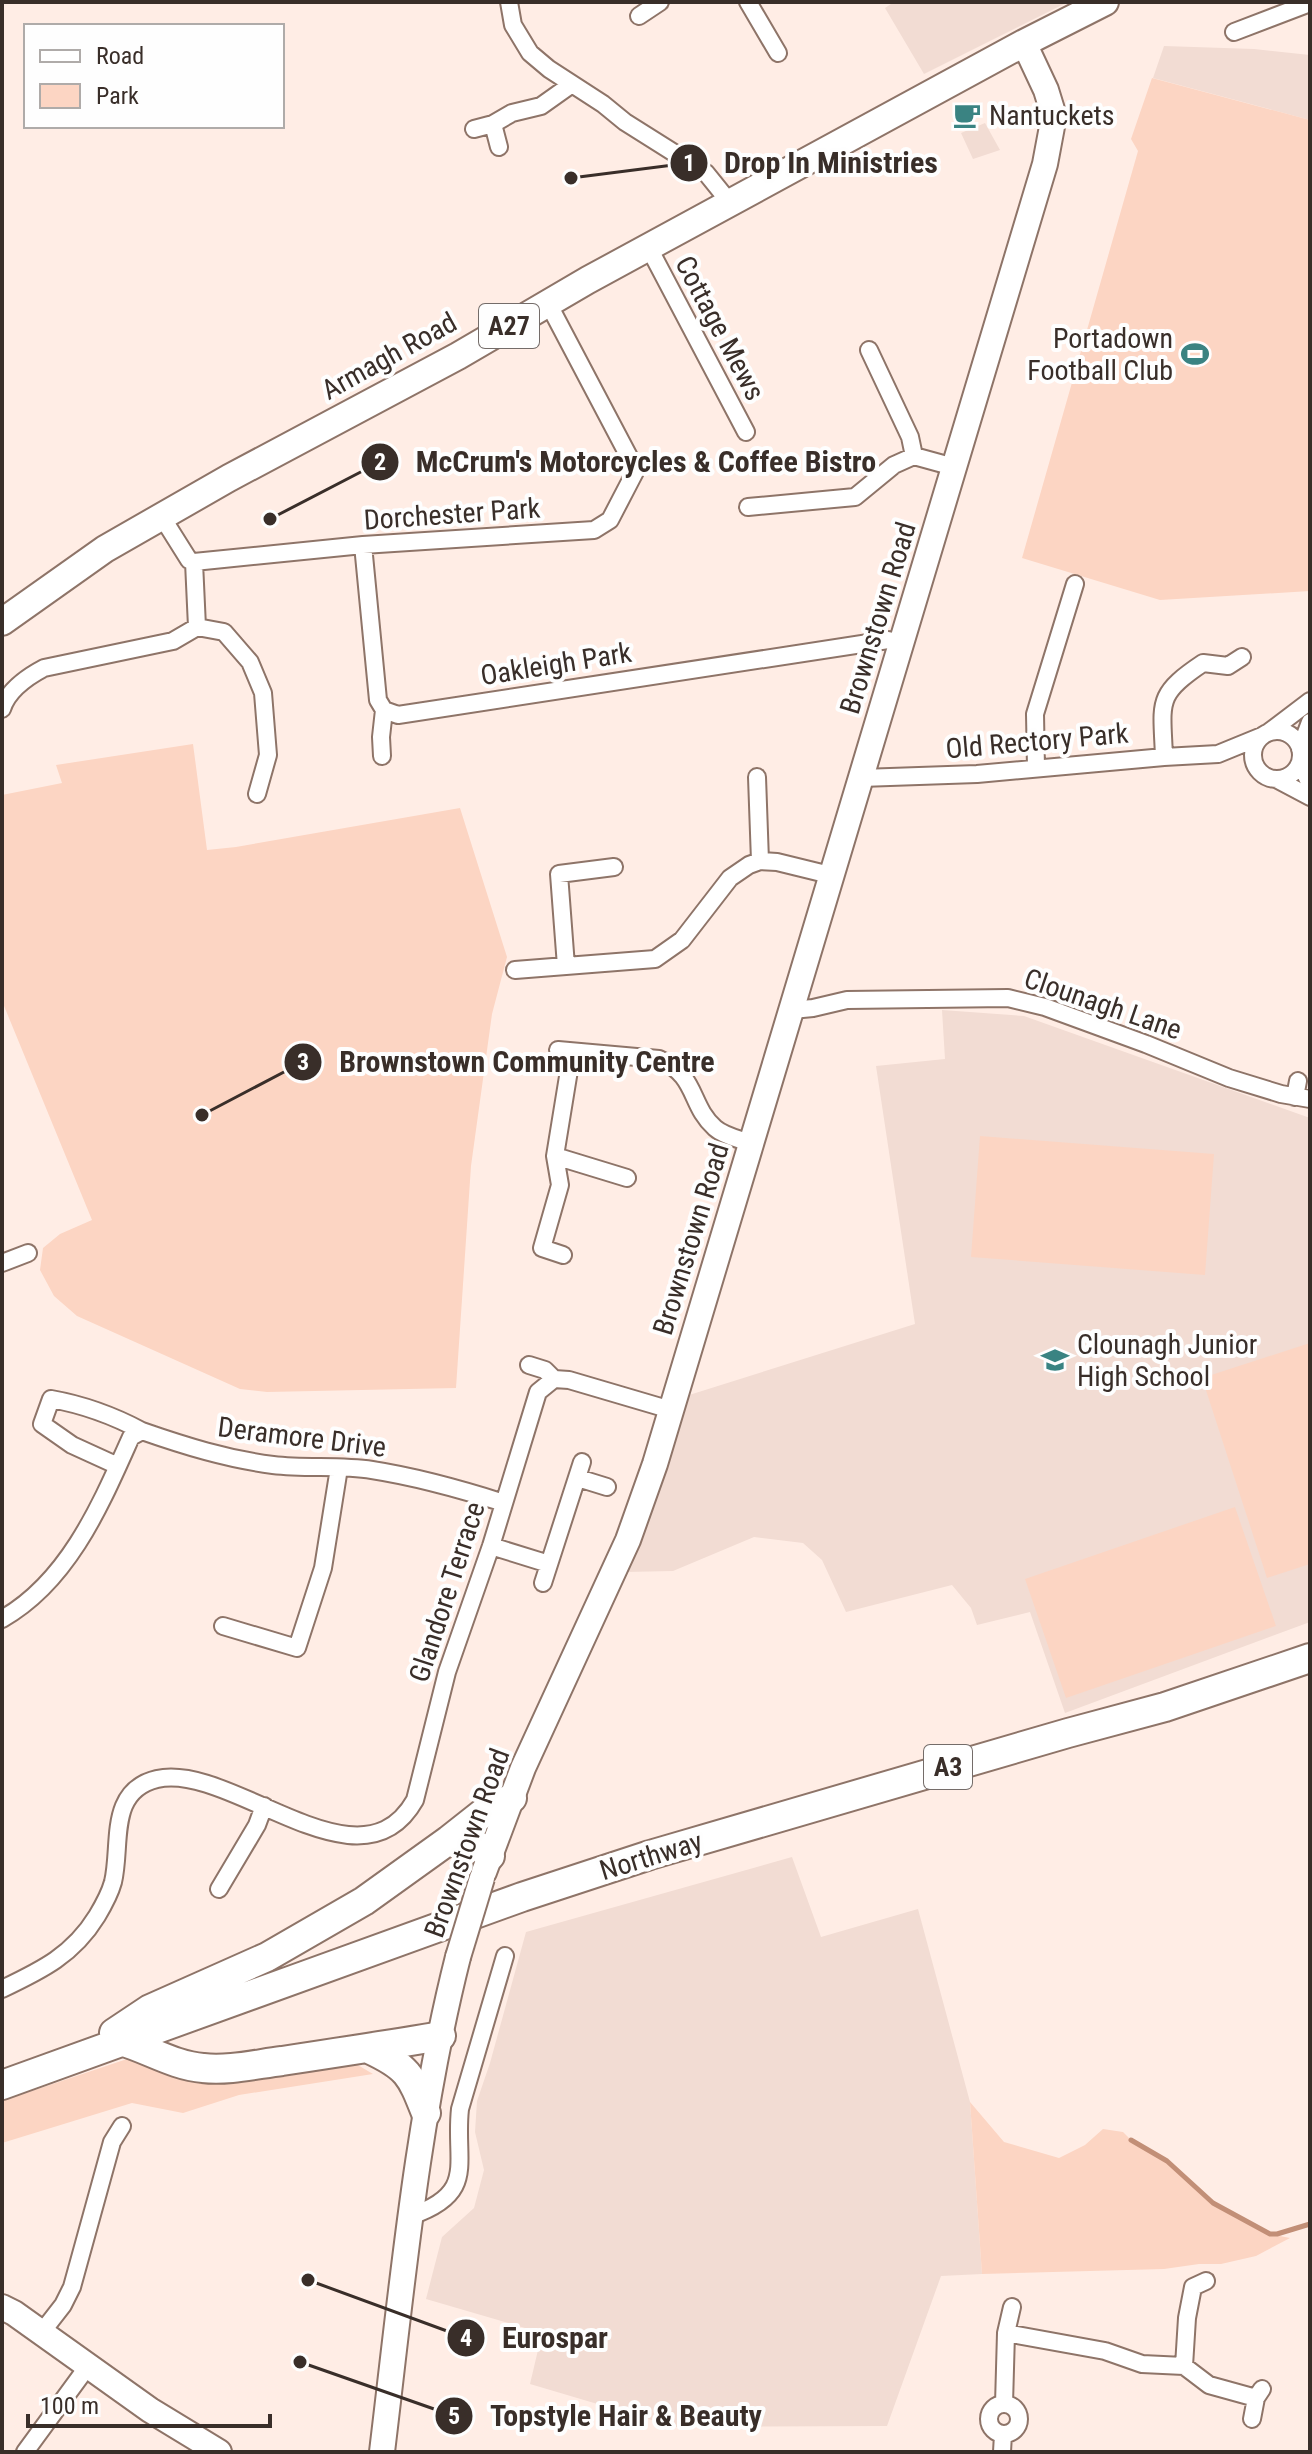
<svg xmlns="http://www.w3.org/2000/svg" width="1312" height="2454" font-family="'Roboto Condensed',sans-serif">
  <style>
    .built { fill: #f2dcd3 }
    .green { fill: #fcd5c3 }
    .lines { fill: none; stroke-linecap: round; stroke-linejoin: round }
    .stream { stroke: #c28f77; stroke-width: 5 }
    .minor-casing { stroke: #8e7468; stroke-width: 20 }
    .secondary-casing { stroke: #8e7468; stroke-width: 28 }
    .primary-casing { stroke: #8e7468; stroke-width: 30 }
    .trunk-casing { stroke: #8e7468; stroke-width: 32 }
    .minor { stroke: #fff; stroke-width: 16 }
    .secondary { stroke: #fff; stroke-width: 24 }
    .primary { stroke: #fff; stroke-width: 26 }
    .trunk { stroke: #fff; stroke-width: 28 }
    .secondary-bridge-casing { stroke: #8e7468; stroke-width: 28; stroke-linecap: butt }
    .secondary-bridge { stroke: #fff; stroke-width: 24 }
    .labels { text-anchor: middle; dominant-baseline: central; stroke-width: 8; stroke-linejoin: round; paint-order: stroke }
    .shield { fill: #fefefe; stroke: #746c69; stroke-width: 2 }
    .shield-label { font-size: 26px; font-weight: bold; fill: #392e29 }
    .poi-label { font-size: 28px; fill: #392e29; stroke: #fefefe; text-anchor: start }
    .street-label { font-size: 28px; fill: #392e29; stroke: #fefefe }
    .leader { fill: none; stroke: #392e29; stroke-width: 3 }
    .callout-dot { fill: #392e29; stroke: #fefefe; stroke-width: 3 }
    .mark-label { font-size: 24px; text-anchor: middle; font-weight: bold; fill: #fff }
    .callout-label { font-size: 30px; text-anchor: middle; font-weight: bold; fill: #392e29; stroke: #fefefe; stroke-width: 8; stroke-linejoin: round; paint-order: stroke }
  </style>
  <rect width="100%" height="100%" fill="#ffede5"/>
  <!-- built -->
  <path class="built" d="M894,2H1068L924,74L885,8Z
    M1164,46L1254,49L1310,55V120L1153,78Z
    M985,123L1000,150L973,159L961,133Z
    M942,1010L1024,1016L1310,1118V1622L1065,1713L1030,1612L977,1625L971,1608L952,1585L846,1612L822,1560L803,1543L754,1537L673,1571L625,1572L686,1396L915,1324L876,1066L945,1059Z
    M792,1857L821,1937L918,1909L970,2102L982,2274L941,2276L887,2426L675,2427L530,2384L542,2333L426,2299L442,2237L474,2208L484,2170L475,2132L477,2101L490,2063L526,1932Z"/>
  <!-- green -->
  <path class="green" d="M1152,78L1310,120V591L1160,600L1022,558L1138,151L1131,139Z
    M193,744L207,850L236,847L460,808L507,957L492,1014L471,1166L456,1388L267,1392L240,1389L77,1316L54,1296L40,1270L43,1248L60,1234L92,1220L2,1001V795L62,783L56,765Z
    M980,1136L1214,1154L1205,1275L971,1257Z
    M1310,1343V1564L1267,1578L1202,1378Z
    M1235,1507L1276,1626L1066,1698L1025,1579Z
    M130,2058L356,2064L373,2074L239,2095L183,2113L132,2103L2,2143V2101Z
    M970,2102L1004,2142L1059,2158L1085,2145L1103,2129L1123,2132L1131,2140L1167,2161L1213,2203L1270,2234L1290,2238L1256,2256L1221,2264H1199L1164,2269L982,2274Z"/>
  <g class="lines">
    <!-- stream -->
    <path class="stream" d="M1131,2140L1167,2161L1213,2203L1270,2234H1277L1310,2224"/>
    <!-- minor casing -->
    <g class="minor-casing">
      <path id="minor" d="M509,2L513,25L530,53L549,69L603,104L625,122L706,173L731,204
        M748,2L778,53
        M639,16L660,2
        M1234,32L1310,3
        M493,124L499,147
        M474,129L493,124L512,113L541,106L572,84
        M649,248L746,432
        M869,350L910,437L914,456
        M748,507L855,497L894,465L914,456L954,467
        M162,517L189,560L194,562L363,545L594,530L610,520L636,470L548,303
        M363,545L378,700L384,710L398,715L888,640L901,643
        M197,627L224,632L250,662L263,693L268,755L257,794
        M2,709C8,690 27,677 44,668L173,641L197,627L194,562
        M1253 755a24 24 0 1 1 48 0a24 24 0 1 1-48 0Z
        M1269,732L1310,701
        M1300,749L1310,722
        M382,756L381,737L384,710
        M1164,757C1162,702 1155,695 1203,663L1228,666L1242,657
        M1300,763L1310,784
        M1036,768L1035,714L1075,584
        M757,777L760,861
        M861,778L977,774L1164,757L1218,754L1262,736
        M1276,779L1310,797
        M566,966L559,874L614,867
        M515,970L655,959L682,940L730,878L749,865L760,861L777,862L830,875
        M792,1010L813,1008L847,1000L1008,998L1045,1007L1146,1044L1229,1078L1281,1094L1310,1099
        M558,1050L659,1059C698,1076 689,1105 715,1128C724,1136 739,1139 750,1143
        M1295,1097L1298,1081
        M555,1156L627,1178
        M563,1255L542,1248L560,1185L555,1156L572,1052
        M2,1263L28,1253
        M529,1365L545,1370L554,1379
        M118,1466L72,1445L42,1424L51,1399C85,1405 112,1415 142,1431
        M578,1478L607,1487
        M491,1546L549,1564
        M543,1583L582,1462
        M2,1619C69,1581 101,1504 131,1437L142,1431C185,1446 227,1459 273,1465C306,1469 340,1465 372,1470C417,1477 460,1489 504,1503
        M223,1626L297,1648L323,1568L339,1468
        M219,1889L257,1825L264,1806
        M2,1989C42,1970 73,1955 97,1916C103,1906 110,1893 113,1882C122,1845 107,1791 157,1779C232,1762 360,1897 415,1800L447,1672L491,1546L538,1392L554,1379L569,1380L671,1410
        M411,2216C478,2193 454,2163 460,2109L505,1956
        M42,2332L63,2305L72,2287L112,2142L122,2126
        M1006,2333L1105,2351L1142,2364L1184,2366L1209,2385L1256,2398
        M1184,2366L1187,2318L1193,2287L1206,2281
        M1004,2404L1006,2333L1012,2307
        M989 2419a15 15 0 1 1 30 0a15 15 0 1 1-30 0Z
        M1252,2419L1256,2398L1262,2389
        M25,2452L88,2366
        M1002,2452L1003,2434"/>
    </g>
    <!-- secondary casing -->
    <g class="secondary-casing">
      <path id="secondary" d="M484,1872L523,1768L628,1540L655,1464L1045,164L1054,116L1046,90L1024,43
        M2,2307L14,2313L150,2410L219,2452
        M382,2452C402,2287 417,2119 458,1957"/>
    </g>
    <!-- primary casing -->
    <g class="primary-casing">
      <path id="primary" d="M2,622L105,549L229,478L458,356L588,280L1024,43L1105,2"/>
    </g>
    <!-- trunk casing -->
    <g class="trunk-casing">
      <path id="trunk" d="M449,1840C468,1840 477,1842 490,1856
        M114,2033L150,2009L267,1957L364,1901L449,1840L487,1810L512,1798
        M121,2041C148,2049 175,2066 203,2068C228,2071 257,2064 282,2061C335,2053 388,2045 441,2036
        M369,2049C408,2067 411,2075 426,2113
        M2,2085L522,1897L650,1855L1068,1733L1165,1707L1310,1658"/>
    </g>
    <!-- minor -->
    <use href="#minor" class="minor"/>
    <!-- secondary -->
    <use href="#secondary" class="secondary"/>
    <!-- primary -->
    <use href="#primary" class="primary"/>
    <!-- trunk -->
    <use href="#trunk" class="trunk"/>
    <!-- secondary-bridge casing -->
    <g class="secondary-bridge-casing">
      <path id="secondary-bridge" d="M458,1957L482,1878"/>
    </g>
    <!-- secondary-bridge -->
    <use href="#secondary-bridge" class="secondary-bridge"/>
  </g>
  <!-- icons -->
  <defs>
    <g id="cafe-bare" transform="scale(2.16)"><path d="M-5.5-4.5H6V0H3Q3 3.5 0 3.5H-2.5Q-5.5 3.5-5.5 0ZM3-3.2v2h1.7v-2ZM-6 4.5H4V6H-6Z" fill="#3a8382" stroke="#fefefe" stroke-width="2.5" paint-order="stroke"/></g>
    <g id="stadium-bare" transform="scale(2.16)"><path d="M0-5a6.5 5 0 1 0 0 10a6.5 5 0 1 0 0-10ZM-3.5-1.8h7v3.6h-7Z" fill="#3a8382" stroke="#fefefe" stroke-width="2.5" paint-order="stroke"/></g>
    <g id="school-bare" transform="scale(2.16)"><path d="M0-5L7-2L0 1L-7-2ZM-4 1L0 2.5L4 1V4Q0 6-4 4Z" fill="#3a8382" stroke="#fefefe" stroke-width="2.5" paint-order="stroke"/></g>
  </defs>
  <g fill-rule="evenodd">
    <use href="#cafe-bare" x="967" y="115"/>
    <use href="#stadium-bare" x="1195" y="354"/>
    <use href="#school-bare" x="1055" y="1360"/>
  </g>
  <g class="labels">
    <!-- shield labels -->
    <g class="shield">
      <rect x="479" y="304" width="60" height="44" rx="6"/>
      <rect x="924" y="1745" width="48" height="44" rx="6"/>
    </g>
    <g class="shield-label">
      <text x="509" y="326">A27</text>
      <text x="948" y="1767">A3</text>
    </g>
    <!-- poi labels -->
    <g class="poi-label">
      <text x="989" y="115">Nantuckets</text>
      <text x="1173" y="338" text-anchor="end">Portadown<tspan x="1173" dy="32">Football Club</tspan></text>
      <text x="1077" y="1344">Clounagh Junior<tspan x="1077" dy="32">High School</tspan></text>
    </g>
    <!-- street labels -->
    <g class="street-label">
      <text transform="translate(720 328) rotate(62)">Cottage Mews</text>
      <text transform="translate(389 356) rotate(-29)">Armagh Road</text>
      <text transform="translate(452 514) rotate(-4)">Dorchester Park</text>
      <text transform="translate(878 618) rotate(-73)">Brownstown Road</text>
      <text transform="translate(556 664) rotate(-9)">Oakleigh Park</text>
      <text transform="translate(1037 741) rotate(-5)">Old Rectory Park</text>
      <text transform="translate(1103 1004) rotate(19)">Clounagh Lane</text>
      <text transform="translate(691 1239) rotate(-73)">Brownstown Road</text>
      <text transform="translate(302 1437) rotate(7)">Deramore Drive</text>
      <text transform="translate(447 1592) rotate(-72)">Glandore Terrace</text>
      <text transform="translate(467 1843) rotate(-70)">Brownstown Road</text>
      <text transform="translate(651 1856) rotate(-17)">Northway</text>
    </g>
  </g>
  <!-- callouts -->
  <path class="leader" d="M571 178L689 163M270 519L380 462M202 1115L303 1062M308 2280L466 2338M300 2362L454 2416"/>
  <g class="callout-dot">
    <circle cx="571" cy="178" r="8"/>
    <circle cx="270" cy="519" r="8"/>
    <circle cx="202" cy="1115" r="8"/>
    <circle cx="308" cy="2280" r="8"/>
    <circle cx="300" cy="2362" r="8"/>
    <circle cx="689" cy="163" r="20"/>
    <circle cx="380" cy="462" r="20"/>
    <circle cx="303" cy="1062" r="20"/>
    <circle cx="466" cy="2338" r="20"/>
    <circle cx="454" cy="2416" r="20"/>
  </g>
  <g class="mark-label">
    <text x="689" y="171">1</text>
    <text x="380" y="470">2</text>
    <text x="303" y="1070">3</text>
    <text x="466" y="2346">4</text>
    <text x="454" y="2424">5</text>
  </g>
  <g class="callout-label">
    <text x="831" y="173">Drop In Ministries</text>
    <text x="646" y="472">McCrum's Motorcycles &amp; Coffee Bistro</text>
    <text x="527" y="1072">Brownstown Community Centre</text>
    <text x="555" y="2348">Eurospar</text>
    <text x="626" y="2426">Topstyle Hair &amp; Beauty</text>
  </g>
  <!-- border -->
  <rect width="1312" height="2454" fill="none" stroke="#392e29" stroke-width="8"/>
  <!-- legend -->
  <rect x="24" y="24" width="260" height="104" fill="#fefefe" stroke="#afaba9" stroke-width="2"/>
  <rect x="40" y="50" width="40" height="12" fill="#ffffff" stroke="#afaba9" stroke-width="2"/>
  <text x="96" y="64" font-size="24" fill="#392e29">Road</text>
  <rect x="40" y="84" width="40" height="24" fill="#fcd5c3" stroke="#afaba9" stroke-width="2"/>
  <text x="96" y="104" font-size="24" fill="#392e29">Park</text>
  <!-- scale -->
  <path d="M28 2414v12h242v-12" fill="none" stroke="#392e29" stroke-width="4"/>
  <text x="40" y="2414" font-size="24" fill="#392e29" stroke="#fefefe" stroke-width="6" paint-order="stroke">100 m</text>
</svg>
